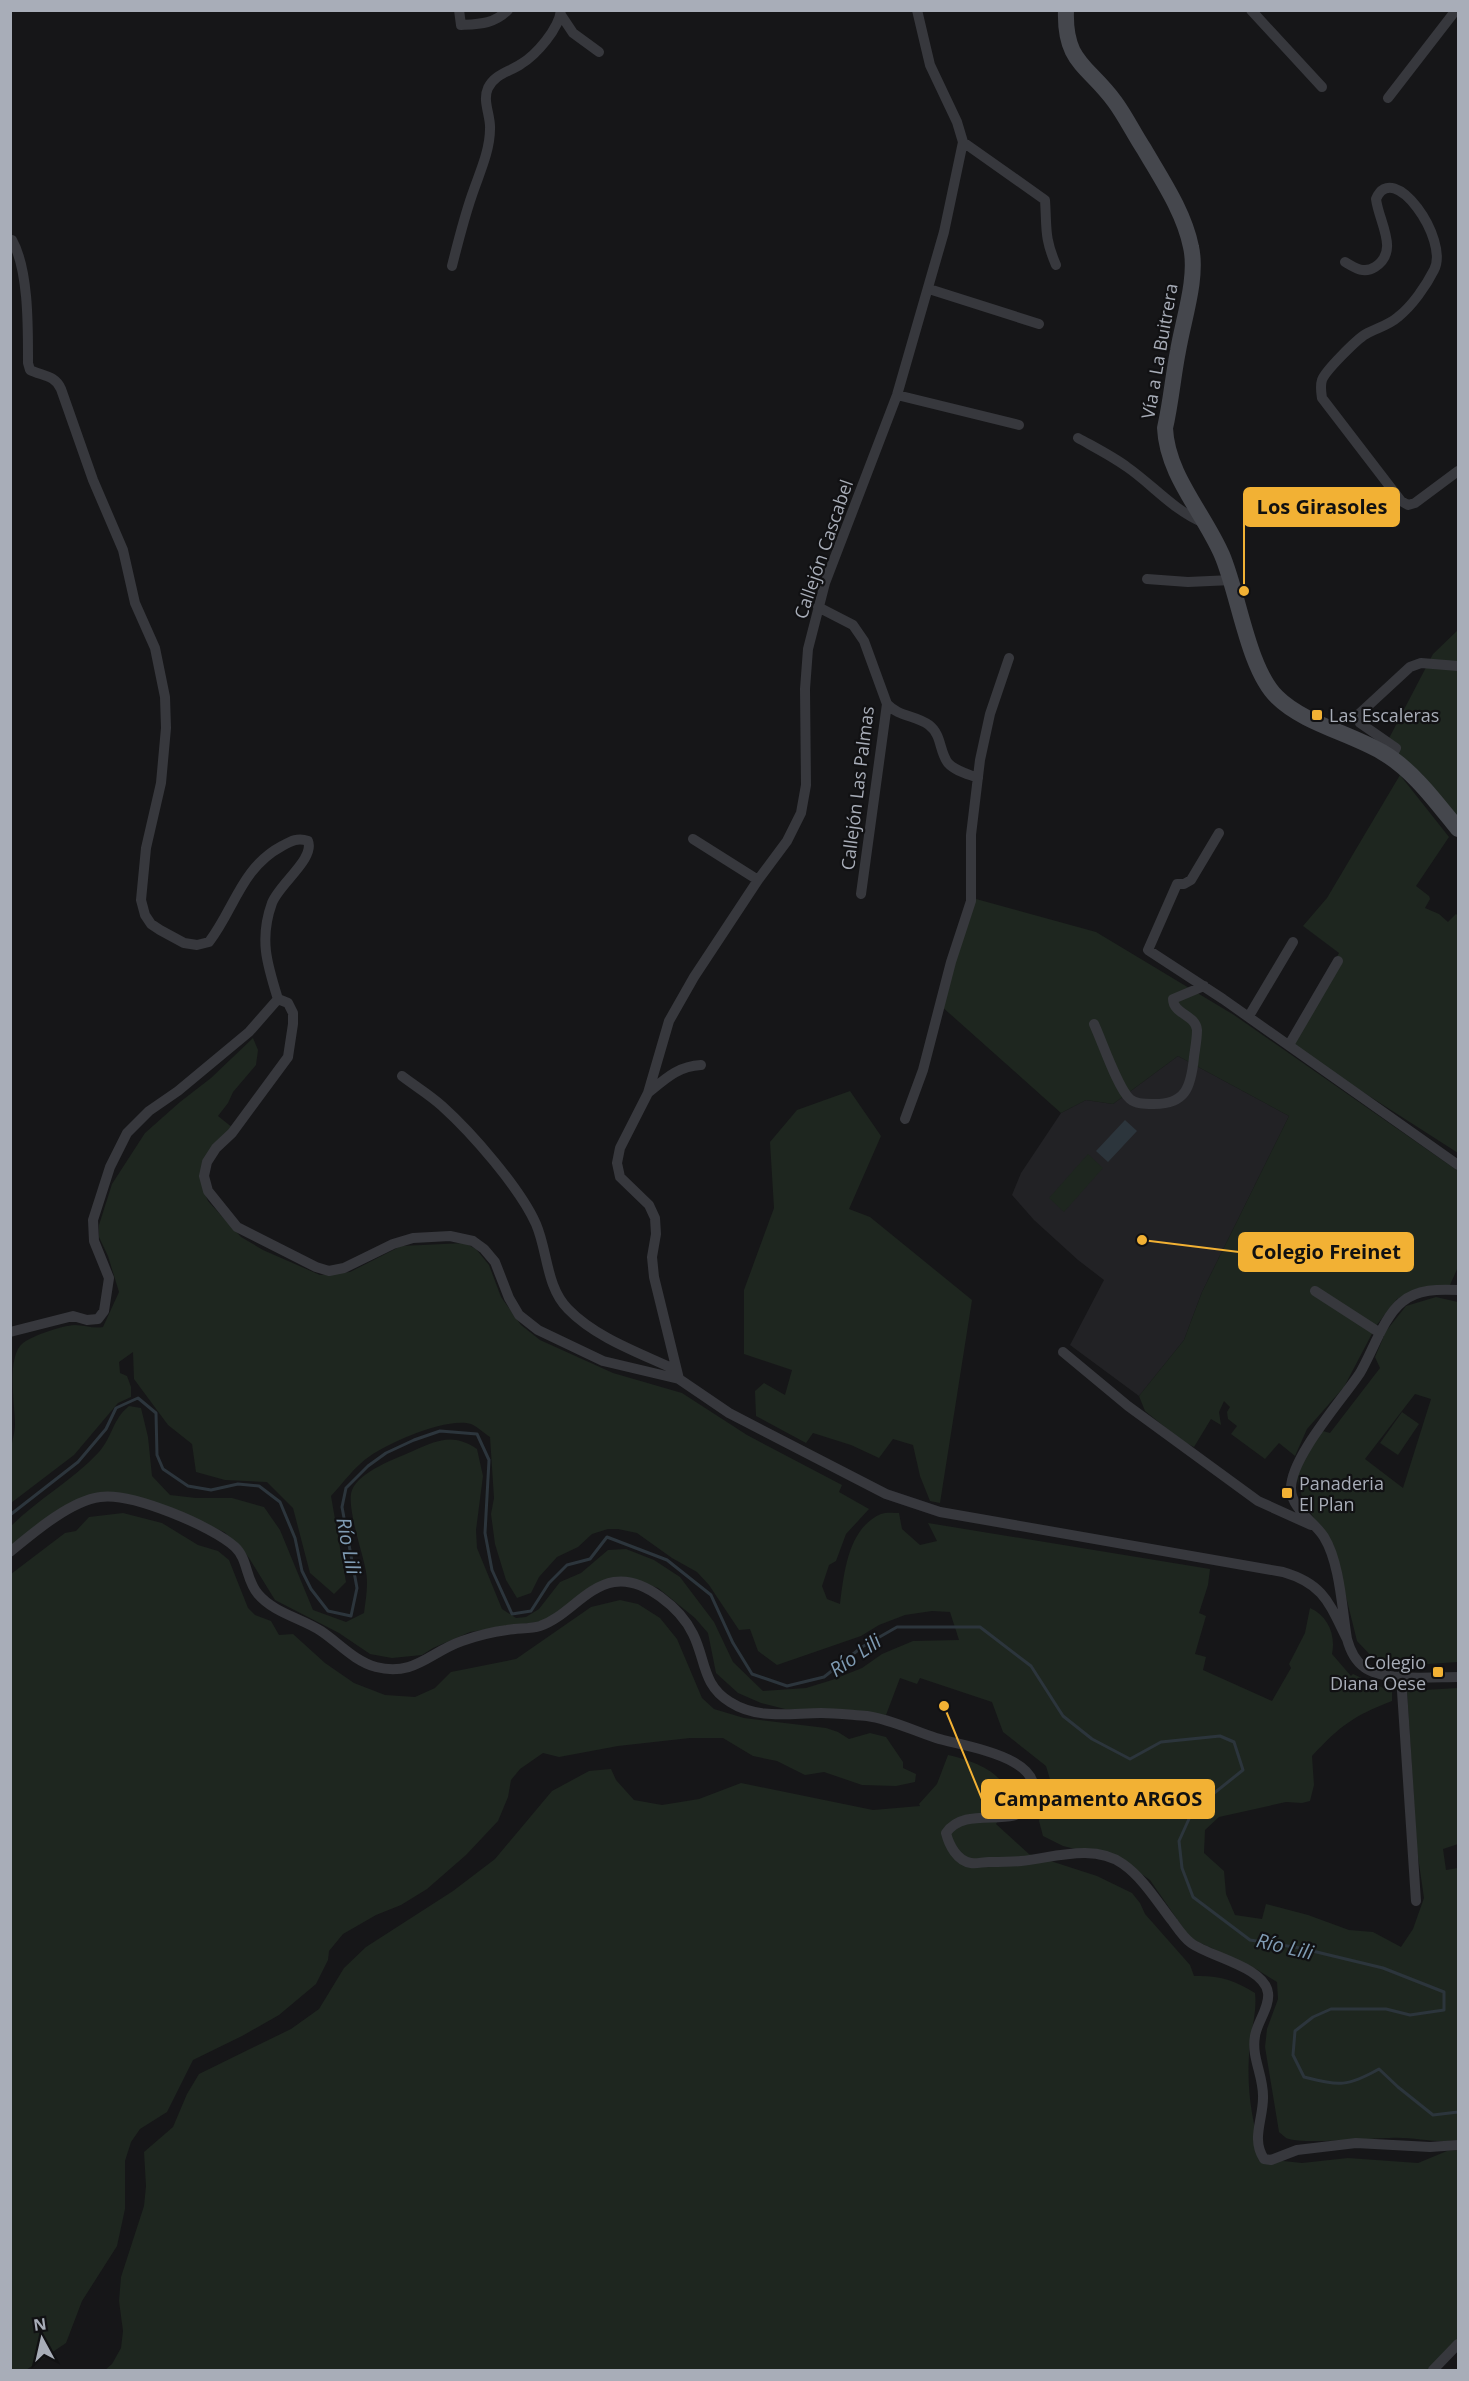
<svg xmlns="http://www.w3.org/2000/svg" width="1469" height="2381" font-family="'Open Sans',sans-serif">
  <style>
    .built { fill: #222225 }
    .green { fill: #1e261f; fill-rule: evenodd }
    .water { fill: #2c353c }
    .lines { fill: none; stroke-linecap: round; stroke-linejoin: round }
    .stream { stroke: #2c353c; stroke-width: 3 }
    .street { stroke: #37383d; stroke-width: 10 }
    .secondary { stroke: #45474d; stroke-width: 16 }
    .poi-dot { fill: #f2b134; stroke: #111113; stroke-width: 2 }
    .labels { text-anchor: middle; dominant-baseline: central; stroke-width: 4.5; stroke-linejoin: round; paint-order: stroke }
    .street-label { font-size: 18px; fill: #a8adb8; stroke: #111113 }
    .poi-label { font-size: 18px; fill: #a8adb8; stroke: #111113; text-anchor: start }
    .water-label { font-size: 20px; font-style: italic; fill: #7f9bb3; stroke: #111113 }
    .leader { fill: none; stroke: #f2b134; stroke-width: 2 }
    .callout-dot { fill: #f2b134; stroke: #111113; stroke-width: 2 }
    .callout { fill: #f2b134; stroke: #f2b134; stroke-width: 2 }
    .callout-label { font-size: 20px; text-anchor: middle; font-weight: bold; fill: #111 }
  </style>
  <rect width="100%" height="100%" fill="#161618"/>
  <!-- built -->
  <path class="built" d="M1178,1056L1289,1116L1202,1292L1184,1340L1139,1396L1070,1345L1104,1280L1078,1260L1034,1220L1012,1195L1021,1173L1061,1113L1086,1100L1113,1104Z"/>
  <!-- green -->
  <path class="green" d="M1458,630V818L1422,774L1386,744L1433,654Z
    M1400,775L1449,837L1416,886L1429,896L1430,899L1425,908L1439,914L1448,922L1456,914L1458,916V1153L1288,1044L1339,953L1303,926L1327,898Z
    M976,899L1096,932L1234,1015L1458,1171V1267L1450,1285L1423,1288L1397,1299L1376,1326L1344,1387L1307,1429L1295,1456L1279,1443L1265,1459L1231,1434L1237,1426L1228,1419L1227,1412L1230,1407L1224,1401L1219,1412L1221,1425L1211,1419L1194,1447L1182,1441L1145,1411L1139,1396L1184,1340L1202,1292L1289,1116L1178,1056L1113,1104L1086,1100L1061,1113L940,1005Z
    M253,1038L258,1050L256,1065L233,1092L228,1103L218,1116L233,1128L219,1141L203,1189L208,1201L241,1237L263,1250L320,1275L350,1272L401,1246L465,1243L476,1249L489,1265L501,1297L521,1325L540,1340L613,1373L682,1393L747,1435L842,1485L839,1492L869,1509L846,1534L836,1561L829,1565L822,1586L827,1599L840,1604C844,1573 848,1528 881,1514C886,1512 894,1513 899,1513L902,1529L920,1545L937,1541L928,1523L1210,1569L1208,1585L1199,1613L1206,1616L1195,1654L1206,1657L1203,1670L1272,1701L1291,1668L1289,1664L1305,1633L1310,1608C1328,1616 1336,1635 1332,1654L1351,1676L1353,1674L1392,1692V1701C1353,1716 1340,1726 1312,1756L1314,1785L1310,1801L1302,1803L1286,1802L1219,1817L1205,1830L1204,1853L1224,1871L1226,1894L1235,1915L1262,1919L1266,1904L1308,1915L1349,1930L1373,1932L1401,1947L1413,1929L1424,1898L1417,1850L1407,1691L1458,1688V1844L1443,1849L1446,1870L1458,1868V2140C1434,2144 1413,2136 1389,2138C1369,2138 1302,2145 1286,2138C1285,2137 1280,2133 1279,2132L1265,2047L1267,2029L1278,1999L1277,1982L1256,1969L1190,1938L1150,1880L1123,1861L1063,1846L1043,1836L1039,1821L1052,1786L1046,1766L1003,1732L992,1702L920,1678L917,1684L900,1678L886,1715L785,1709L761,1703L738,1693L716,1673L708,1633L695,1618L658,1588L637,1581L594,1590L543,1621L470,1632L433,1648L422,1655L392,1658L370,1654L339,1633L275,1600L249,1558L238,1544L224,1532L189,1516L155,1504L96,1499L11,1546V1526C38,1499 72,1481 99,1452C113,1436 112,1420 129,1406L141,1408L148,1437L152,1476L170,1495L196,1498H232L264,1507L280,1530L313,1610L346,1622L364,1613C366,1598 369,1582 365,1567C362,1551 346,1505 352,1490C360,1471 395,1459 413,1451C438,1440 453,1433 477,1449L483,1476L476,1530L477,1548L502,1609L516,1618L526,1617L539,1609L560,1582L581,1573L608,1550L626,1549L654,1560L680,1577L714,1622L733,1662L763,1691L806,1688L832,1680L862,1668L882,1654L913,1641L959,1640L950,1612L932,1611L905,1615L879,1625L861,1636L777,1665L758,1651L750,1629L739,1630L709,1585L697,1572L672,1558L637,1533L618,1529H608L592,1534L578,1547L557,1557L539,1577L531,1593L517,1598L506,1580L495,1544L491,1514L494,1498L490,1437C484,1433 478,1427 471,1424C446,1417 391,1442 370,1456C355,1466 343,1483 331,1496L346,1582L334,1594L310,1573L293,1508L267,1482L225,1480L196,1472L192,1444L168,1425L134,1379L133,1352L119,1362L120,1373L127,1376L131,1387V1397L118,1403L74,1455L11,1503C11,1486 10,1469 11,1452C11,1443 15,1434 15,1424C15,1405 6,1356 23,1343C34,1335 61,1326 75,1325C85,1325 93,1329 103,1327L119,1292L108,1256L99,1237V1225L112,1184L145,1133L180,1102L211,1078Z
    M850,1091L881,1136L849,1209L870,1217L972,1300L940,1503L930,1501L920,1476L913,1445L893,1439L879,1458L851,1445L813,1433L806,1443L756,1416L755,1391L764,1383L785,1395L792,1370L744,1354V1290L774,1208L770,1142L797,1110Z
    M1088,1154L1103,1168L1064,1212L1049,1198Z
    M1436,1297L1458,1302V1662L1397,1666L1375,1660L1357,1641L1333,1544L1304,1504L1296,1475L1319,1430L1330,1433L1380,1368L1375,1357L1386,1331L1406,1306ZM1415,1394L1431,1399L1403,1488L1365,1459Z
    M1402,1412L1419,1424L1398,1455L1380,1443Z
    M123,1513L162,1523L198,1545L218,1551L229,1560L248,1608L255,1615L271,1621L279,1635L293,1634L325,1663L354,1683L385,1695L415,1697L435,1688L451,1672L516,1659L591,1607L620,1600L638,1604L660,1618L677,1639L702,1698L714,1709L744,1718L826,1728L838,1732L849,1739L870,1733L886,1737L903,1762V1768L916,1774L915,1782L896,1786L862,1785L824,1772L805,1775L777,1761L753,1756L723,1738H690L618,1746L559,1757L543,1753L520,1769L511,1780L508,1797L498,1821L466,1855L427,1889L401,1905L376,1915L343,1934L329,1951L328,1960L316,1984L279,2015L242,2036L193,2060L167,2112L140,2129L131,2142L125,2161V2209L117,2246L82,2301L66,2343L26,2370H11V1574L65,1533L76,1531L89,1517Z
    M948,1755C984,1763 1028,1783 996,1824L1029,1854L1097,1876L1132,1893L1140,1903L1145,1914L1190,1965L1194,1976C1218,1975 1235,1980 1255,1993C1257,2011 1252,2026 1250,2044C1246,2080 1250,2120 1263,2154L1283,2161L1302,2163L1348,2158L1418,2163L1447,2151L1458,2150V2343L1439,2370H105L112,2364L121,2348L123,2331L119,2301L121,2277L144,2206L146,2186L144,2152L173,2127L187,2094L199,2074L291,2029L319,2009L344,1968L366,1947L453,1891L495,1859L552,1791L589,1771L611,1769L616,1780L634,1800L662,1805L699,1799L741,1783L873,1810L920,1806L919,1804L937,1784Z"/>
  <!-- water -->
  <path class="water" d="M1125,1120L1137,1131L1108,1162L1096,1151Z"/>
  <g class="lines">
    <!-- stream -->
    <path class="stream" d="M10,1515L78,1462L106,1429L116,1408L138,1398L156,1413L157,1455L163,1469L188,1486L211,1490L238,1484L259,1486L280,1502L295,1538L302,1571L311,1589L328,1611L351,1616L357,1588L342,1507L346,1488L368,1466L386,1453L414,1440L440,1431L477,1434L489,1460L485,1533L492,1570L512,1614L531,1611L549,1583L567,1565L590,1559L607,1537L667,1560L711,1595L733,1643L752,1674L787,1686L824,1677L862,1647L897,1627H980L1031,1666L1063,1716L1092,1739L1130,1759L1161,1742L1220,1736L1234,1742L1243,1770L1193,1810L1179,1841L1182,1868L1193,1897L1250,1940L1300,1948L1383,1968L1444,1992V2010L1410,2015L1386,2009H1331L1313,2017L1295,2031L1293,2055L1304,2077C1340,2086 1347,2087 1379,2069L1398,2087L1433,2115L1458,2112"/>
    <!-- street -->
    <path class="street" d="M459,10L461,25C480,24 494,24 508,10
      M1251,10L1322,87
      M561,15L573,33L599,52
      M1388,98L1456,10
      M963,142L1045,200C1047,229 1044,237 1056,265
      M12,240C29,270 28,329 28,363L30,370C42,376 55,375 61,389L93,480L123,550L135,603L155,648L165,697L166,728L161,783L146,848L141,900L145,915L151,924L160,930L184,943L197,945L209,942C235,908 241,868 282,846C291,841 298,837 308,841C315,859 279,884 272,903C259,939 267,964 278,999L288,1003L293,1013V1024L288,1057L232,1133L216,1148L207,1162L204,1176L208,1191L237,1227L316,1267L329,1271L344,1268L393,1244L413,1238L450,1236L473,1241L484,1249L495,1262L509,1298L519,1315L538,1330L603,1361L679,1379L729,1413L886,1494L940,1512L1283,1572C1324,1584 1329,1603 1347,1639
      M1345,262C1355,268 1364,274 1375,267C1400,251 1379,223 1376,199C1393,158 1450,240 1434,270C1426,286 1412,306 1398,317C1389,325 1377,328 1366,334C1357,339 1325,371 1322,380C1320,386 1321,391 1322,398L1401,501L1408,505L1415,503L1458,471
      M452,266C458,242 464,218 472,195C479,174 490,151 490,129C491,116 482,101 488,88C495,74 509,72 521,64C536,55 559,29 561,10
      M929,289L1039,324
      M897,395L1019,425
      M1078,438C1094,447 1112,456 1127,467C1153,485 1173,510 1204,523
      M1147,579L1188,582L1232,580
      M818,607L853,625L864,641L887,704L861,894
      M887,704C899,717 916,715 929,725C942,735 939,751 948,763C955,771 968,774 978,778
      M1391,758L1396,748L1360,723L1358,715L1410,667L1421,663L1458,666
      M1219,833L1191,880L1184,884H1177L1148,950L1223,999L1458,1165
      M693,839L758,880
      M1249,1016L1293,942
      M1094,1024C1102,1041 1118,1089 1130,1099C1136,1104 1145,1104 1152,1104C1186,1105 1191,1087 1194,1057C1195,1049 1197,1039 1197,1030C1196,1015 1173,1014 1173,999L1204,986
      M1289,1045L1338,961
      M402,1076C415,1086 430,1095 442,1106C472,1133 520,1188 536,1224C548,1252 546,1287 568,1309C596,1338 640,1353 676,1370
      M648,1093C665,1079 678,1066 701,1065
      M905,1119L923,1070L951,962L971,901V835L980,760L990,714L1009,658
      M1458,1290C1439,1289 1417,1289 1402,1302C1384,1316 1372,1353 1360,1373C1342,1400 1290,1458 1291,1489C1292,1510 1314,1521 1324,1537C1340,1563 1342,1609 1347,1639C1350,1650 1354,1660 1364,1667C1383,1682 1434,1677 1458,1677
      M1315,1291L1380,1333
      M10,1332L73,1316L87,1320L98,1319L104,1311L109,1278L94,1241L93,1220L110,1167L127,1133L149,1111L178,1091L249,1032L278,999
      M1063,1352L1128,1406L1258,1501L1311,1525
      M679,1379L654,1277L652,1257L656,1234L655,1218L649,1205L620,1177L617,1163L620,1148L648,1093L669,1021L694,977L758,880L787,841L801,813L806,785L805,689L808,649L825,583L897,395L944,232L963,142L957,122L930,65L917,10
      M10,1552C33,1533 70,1501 100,1497C131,1492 212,1526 235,1547C248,1559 246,1581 258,1594C274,1613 301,1618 321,1631C339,1643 354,1661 376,1667C414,1677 430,1652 462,1641C476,1636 492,1632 507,1630C518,1628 530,1629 540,1626C567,1617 585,1587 614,1582C644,1577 681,1609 693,1634C706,1660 702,1685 730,1702C758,1720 790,1713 821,1713C836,1713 852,1715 867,1716C890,1719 914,1731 936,1738C964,1747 1055,1757 1029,1805C1014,1830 966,1804 946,1833C949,1845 957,1861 971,1863C976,1864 983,1862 989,1862C999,1862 1010,1862 1021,1861C1052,1858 1094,1843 1123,1864C1143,1878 1158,1903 1173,1922C1178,1929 1184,1938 1191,1943C1210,1957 1265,1967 1268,1993C1270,2007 1257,2022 1255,2036C1251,2058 1264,2076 1263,2098C1263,2120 1251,2139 1264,2159L1271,2160L1297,2150L1356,2143L1430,2147L1458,2145
      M1401,1676L1416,1901
      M1433,2370L1458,2344"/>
    <!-- secondary -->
    <path class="secondary" d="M1066,10C1064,63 1088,65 1115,102C1126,117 1134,134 1144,149C1162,180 1184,212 1191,247C1198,278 1183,320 1178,351C1173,376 1171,402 1165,428C1167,475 1204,513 1222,555C1239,595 1248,669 1277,697C1303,723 1350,733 1382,752C1413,770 1436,802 1458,829"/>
  </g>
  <!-- markers -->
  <g class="poi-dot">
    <rect x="1311" y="709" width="12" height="12" rx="3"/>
    <rect x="1281" y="1487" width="12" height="12" rx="3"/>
    <rect x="1432" y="1666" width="12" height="12" rx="3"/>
  </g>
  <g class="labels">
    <!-- street labels -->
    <g class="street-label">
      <text transform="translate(1159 351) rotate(-80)">Vía a La Buitrera</text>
      <text transform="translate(823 549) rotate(-71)">Callejón Cascabel</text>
      <text transform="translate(857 788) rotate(-83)">Callejón Las Palmas</text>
    </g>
    <!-- poi labels -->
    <g class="poi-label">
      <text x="1329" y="715">Las Escaleras</text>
      <text x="1299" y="1483">Panaderia<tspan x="1299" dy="21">El Plan</tspan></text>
      <text x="1426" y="1662" text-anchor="end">Colegio<tspan x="1426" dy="21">Diana Oese</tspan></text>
    </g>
    <!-- water labels -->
    <g class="water-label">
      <text transform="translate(349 1546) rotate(79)">Río Lili</text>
      <text transform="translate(855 1655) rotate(-35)">Río Lili</text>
      <text transform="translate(1285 1946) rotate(13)">Río Lili</text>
    </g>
  </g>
  <!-- callouts -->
  <path class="leader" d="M1244 591L1244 507M1142 1240L1239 1252M944 1706L982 1799"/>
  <g class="callout-dot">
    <circle cx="1244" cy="591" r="6"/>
    <circle cx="1142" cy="1240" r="6"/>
    <circle cx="944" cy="1706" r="6"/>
  </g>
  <g class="callout">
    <rect x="1244" y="488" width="155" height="38" rx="6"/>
    <rect x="1239" y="1233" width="174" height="38" rx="6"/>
    <rect x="982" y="1780" width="232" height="38" rx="6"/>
  </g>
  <g class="callout-label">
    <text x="1322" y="514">Los Girasoles</text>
    <text x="1326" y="1259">Colegio Freinet</text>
    <text x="1098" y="1806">Campamento ARGOS</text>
  </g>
  <!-- border -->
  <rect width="1469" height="2381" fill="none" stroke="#a8adb8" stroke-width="24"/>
  <!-- north arrow -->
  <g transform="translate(42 2339) rotate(352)" stroke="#111113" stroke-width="4.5" paint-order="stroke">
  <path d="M0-4.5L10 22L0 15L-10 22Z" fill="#a8adb8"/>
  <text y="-9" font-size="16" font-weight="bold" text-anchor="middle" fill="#a8adb8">N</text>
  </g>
</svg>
